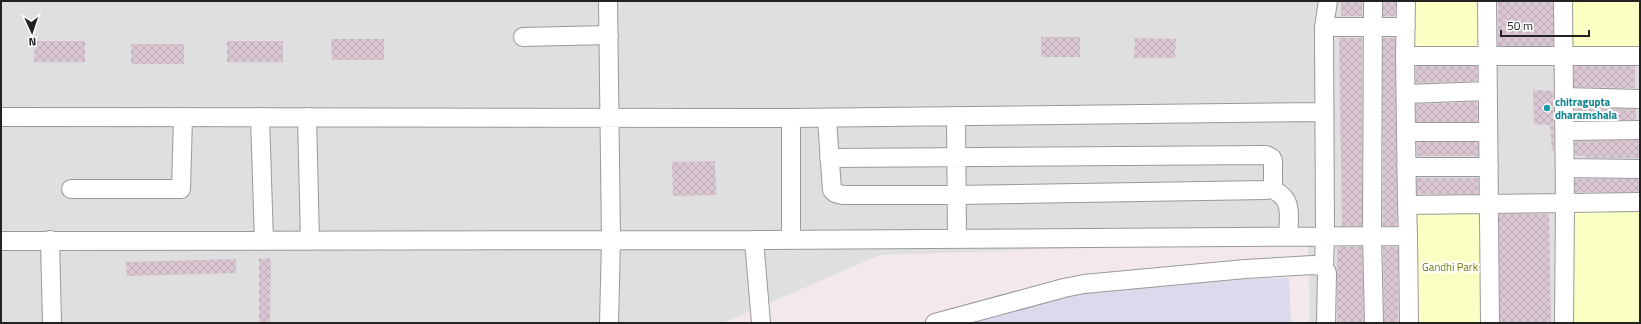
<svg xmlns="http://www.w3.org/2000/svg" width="1641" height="324" font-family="'Titillium Web',sans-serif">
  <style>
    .residential { fill: #e0dfe0 }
    .industrial { fill: #dcd9ec }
    .park { fill: #fcffc3 }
    .building { fill: url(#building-cross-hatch) }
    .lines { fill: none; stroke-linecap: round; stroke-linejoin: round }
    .minor-casing { stroke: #999; stroke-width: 20 }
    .minor { stroke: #fff; stroke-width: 18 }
    .culture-dot { fill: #0f9aa8; stroke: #fff; stroke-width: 1.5 }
    .labels { text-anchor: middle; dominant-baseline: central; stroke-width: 4; stroke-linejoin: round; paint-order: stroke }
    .culture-label { font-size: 11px; font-weight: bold; fill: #0d838f; stroke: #fff; text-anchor: start }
    .park-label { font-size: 11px; fill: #767c03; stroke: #fff }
  </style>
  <defs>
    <pattern id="building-cross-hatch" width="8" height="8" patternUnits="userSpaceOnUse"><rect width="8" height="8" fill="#dac7d3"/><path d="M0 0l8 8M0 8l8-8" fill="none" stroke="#bbabb5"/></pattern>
  </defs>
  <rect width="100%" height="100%" fill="#f3e8ec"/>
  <!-- residential -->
  <path class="residential" d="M1,1H1640V323H1310L1308,240L880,255L723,323H1Z"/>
  <!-- industrial -->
  <path class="industrial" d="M1289,278L1291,323H918L1056,284Z"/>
  <!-- park -->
  <path class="park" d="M1411,1H1483V52L1410,51Z
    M1571,1H1640V48L1571,51Z
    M1640,204V323H1569V208Z
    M1486,208V323H1414L1413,210Z"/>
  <!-- building -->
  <path class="building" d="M1341,1H1362V16H1341Z
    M1383,1H1396L1395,16H1383Z
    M1498,1H1553V46H1498Z
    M1041,37H1080V57H1041Z
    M1135,38L1176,39L1175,58H1134Z
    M1339,38H1362V226H1342Z
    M1383,38H1395L1397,226H1383Z
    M331,39H384V60H332Z
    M35,41H85V62H34Z
    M227,41H283V62H227Z
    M131,44H184V64H131Z
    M1416,66H1477V81L1416,83Z
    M1574,66H1635V88L1574,87Z
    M1533,90L1553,91L1554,151H1552L1550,125L1534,124Z
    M1477,102L1478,122H1416V104Z
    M1575,108L1636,109V120H1575Z
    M1640,140V158H1592L1575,155V141Z
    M1417,142H1478V156H1417Z
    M715,161L716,195L673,196L672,162Z
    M1417,178H1478V194H1417Z
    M1575,179H1640V192H1575Z
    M1499,214H1549L1551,323H1500Z
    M1337,247H1362L1364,323H1337Z
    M1383,247H1398V323H1384Z
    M271,258L270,323H259V259Z
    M236,259V273L127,276L126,262Z"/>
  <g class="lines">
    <!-- minor casing -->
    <g class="minor-casing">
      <path id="minor" d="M608,1L611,240L609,323
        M1373,1L1372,236L1374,323
        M1406,1L1405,56H1640
        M1487,1L1490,323
        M1324,27H1406
        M523,37L609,35
        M1405,56L1407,205
        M1406,94L1487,91
        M1565,97L1640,99
        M956,116L957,239
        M1,117L791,118
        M260,117L264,241
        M307,117L310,241
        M827,119L832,190L835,193L843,195H957L1266,190L1271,188L1273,182V161L1272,158L1266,155L829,158
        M1565,131L1640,130
        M1406,132H1488
        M1406,167H1489
        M1565,168L1640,169
        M1271,188C1276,191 1281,194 1284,198C1292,207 1288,226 1288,236
        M71,189H181L183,117
        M1408,236L1407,205L1565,203L1563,1
        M50,240L52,323
        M754,240L761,323
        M791,240V118L1324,112
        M1,241L754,240L1408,236L1409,323
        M1324,267L1325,236L1324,27L1328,1
        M935,323L1064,288L1084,284L1245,269L1313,265L1324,267L1327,273L1326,323
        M1564,323L1565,203L1640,202"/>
    </g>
    <!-- minor -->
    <use href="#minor" class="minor"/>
  </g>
  <!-- markers -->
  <circle class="culture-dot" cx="1547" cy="108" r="4"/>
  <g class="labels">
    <!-- culture labels -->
    <g class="culture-label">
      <text x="1555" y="102">chitragupta<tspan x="1555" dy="13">dharamshala</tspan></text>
    </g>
    <!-- park labels -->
    <g class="park-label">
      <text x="1450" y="267">Gandhi Park</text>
    </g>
  </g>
  <!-- border -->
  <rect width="1641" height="324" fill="none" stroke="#222222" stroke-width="4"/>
  <!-- north arrow -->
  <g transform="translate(32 32) rotate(177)" stroke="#ffffff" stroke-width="3" paint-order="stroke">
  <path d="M0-3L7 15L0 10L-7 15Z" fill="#222222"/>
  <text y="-6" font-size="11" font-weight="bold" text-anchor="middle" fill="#222222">N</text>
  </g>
  <!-- scale -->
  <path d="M1501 30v6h88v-6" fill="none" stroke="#222222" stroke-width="2"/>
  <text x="1507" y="30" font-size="12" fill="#222222" stroke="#ffffff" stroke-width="3" paint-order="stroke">50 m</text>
</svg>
